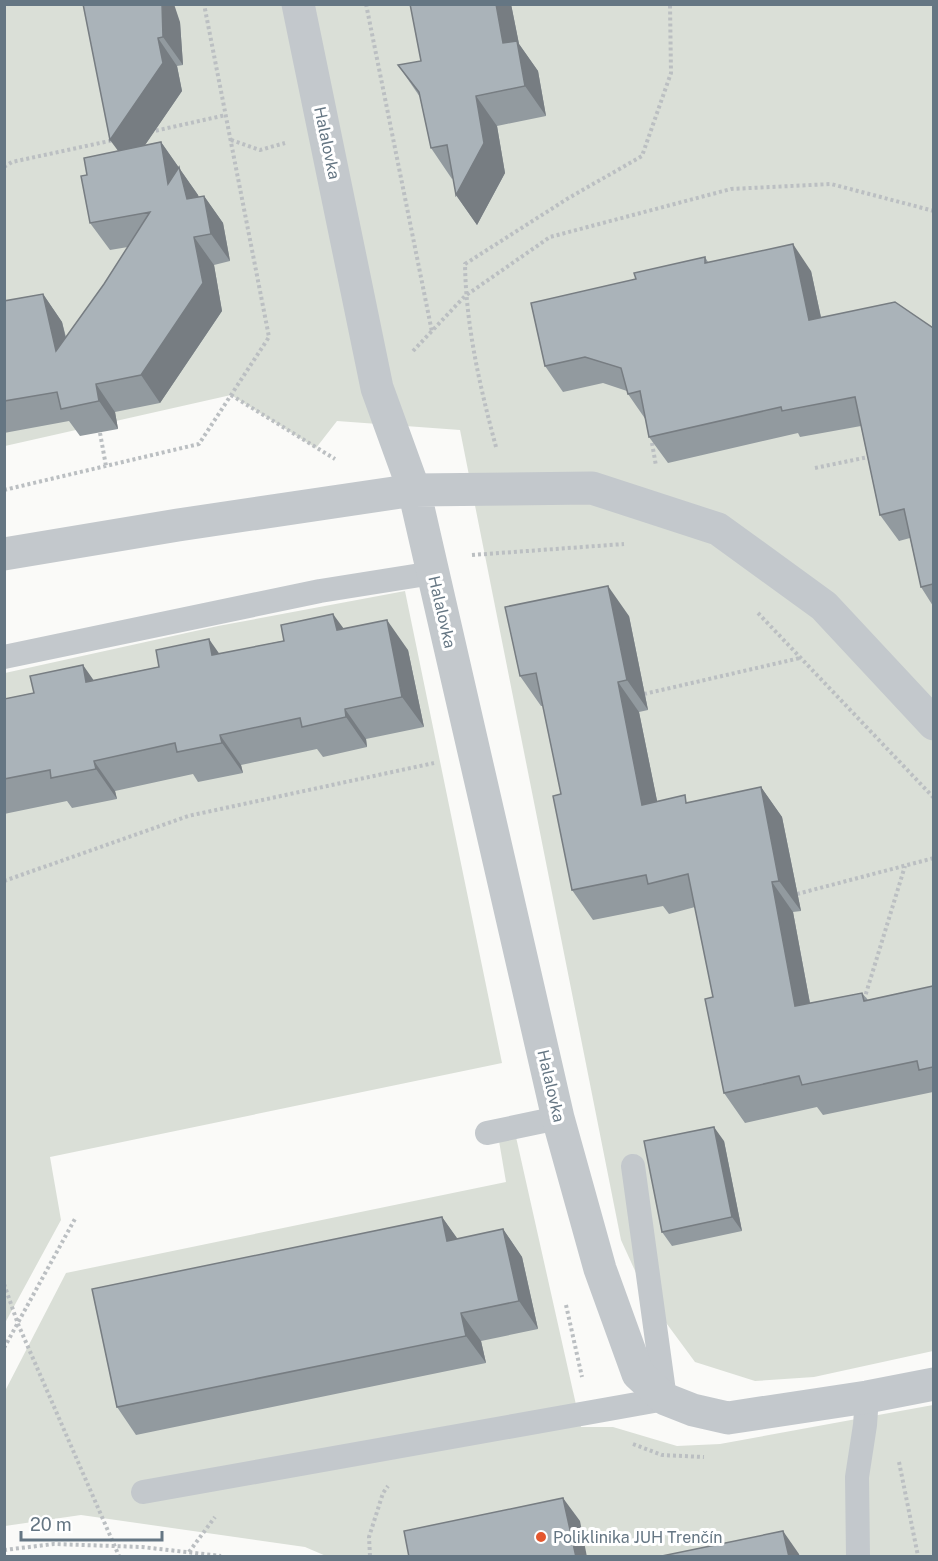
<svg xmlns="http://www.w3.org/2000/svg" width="938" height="1561" font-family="'Public Sans',sans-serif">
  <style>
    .green { fill: #dadfd7 }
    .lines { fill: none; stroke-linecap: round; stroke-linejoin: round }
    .path { stroke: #bbbfc2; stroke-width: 4; stroke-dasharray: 3 3; stroke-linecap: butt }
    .lane { stroke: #c3c8cc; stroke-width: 24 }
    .street { stroke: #c3c8cc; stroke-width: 33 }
    .wall { fill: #929a9f }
    .shaded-wall { fill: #777d82 }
    .building { fill: #aab3b9; stroke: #777d82; stroke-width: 1.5 }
    .poi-dot { fill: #e4572e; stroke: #fff; stroke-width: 2 }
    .labels { text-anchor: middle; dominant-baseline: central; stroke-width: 6; stroke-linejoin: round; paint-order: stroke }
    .street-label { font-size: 16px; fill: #657683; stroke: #fff }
    .poi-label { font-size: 16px; fill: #657683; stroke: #fff; text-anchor: start }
  </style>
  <rect width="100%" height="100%" fill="#fafaf8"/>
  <!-- green -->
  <path class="green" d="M4,5H933V1351L814,1377L755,1381L695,1362L647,1297L621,1240L460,430L337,421L316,448L231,395L5,446Z
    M405,591L502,1063L50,1157L61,1220L5,1323V673L218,626Z
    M516,1137L581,1427H613L677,1446L720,1444L933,1405V1556H326L305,1547L81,1515L5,1526V1391L66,1273L506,1182L499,1141Z"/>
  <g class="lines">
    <!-- path -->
    <path class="path" d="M366,4L432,332
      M150,132L226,115
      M231,140L260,150L285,143
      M4,167L12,162L114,140
      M413,351L465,296L550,237L731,189L831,184L934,211
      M231,395L335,459
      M100,433L106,466
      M652,443L656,466
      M496,447C480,387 466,327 465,264L567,199L642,156L671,73L670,4
      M815,468L873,456
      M4,490L199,444L269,337L204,4
      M472,555L624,544
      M758,613L934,798
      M644,694L800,658
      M4,881L188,816L434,763
      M797,894L934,858
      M864,1000L905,866
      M4,1091V1099
      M4,1284L18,1324L119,1556
      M566,1305L582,1377
      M4,1348L76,1217
      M633,1444L662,1455L704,1457
      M899,1462L918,1556
      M4,1550L54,1544L142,1547L221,1556
      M189,1552L215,1517
      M370,1556L369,1537L383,1493L388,1486"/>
    <!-- lane -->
    <path class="lane" d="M4,657L320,591L433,573
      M487,1133L558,1118
      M143,1492L665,1399L633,1166
      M858,1556L857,1477L865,1425L867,1397"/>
    <!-- street -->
    <path class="street" d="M298,4L377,388L414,490L558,1118L600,1269L638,1374L665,1399L693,1410L728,1418L867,1397L934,1384
      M4,554L178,525L414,490L592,488L718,529L824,606L934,724"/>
  </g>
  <!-- wall -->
  <path class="wall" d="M83,4L180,22L183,65L177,66L182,91L145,145L161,142L198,195L199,197L204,196L223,223L230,261L214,265L222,311L160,403L115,412L118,429L80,436L69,421L4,433V301L43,294L62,322L66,337L104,284L128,247L110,250L90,223L87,175L118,151Z
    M410,4H511L519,44L538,71L546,116L497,126L505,173L477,225L456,195L453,178L452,179L431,148L420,97L398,65L421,61Z
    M705,257L708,262L811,271L821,317L933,328V606L921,587L910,538L899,541L880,515L861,426L800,437L798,433L668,463L649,437L646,420L628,394L627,391L603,383L563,392L545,366L636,279Z
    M629,616L648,710L639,712L657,801L690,802L761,787L782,817L801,911L793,912L810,1003L862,993L868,1000L933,986V1092L823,1115L817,1107L745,1123L724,1093L713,997L695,907L669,914L663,906L593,920L572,890L561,794L543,706H541L520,676Z
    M344,628L408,650L424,727L366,739L367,747L323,757L317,749L241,765L243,773L198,782L193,774L115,791L117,799L72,808L67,801L4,814V699Z
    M724,1141L742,1231L672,1246L662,1232Z
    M442,1217L457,1239L503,1229L522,1257L538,1329L481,1341L486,1363L136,1435L117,1407Z"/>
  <!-- shaded-wall -->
  <path class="shaded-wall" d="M162,4H174L180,22L183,65L163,37Z
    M496,4H511L519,44L538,71L546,116L525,86L503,43Z
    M158,38L177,66L182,91L130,167L110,140Z
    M476,96L497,126L505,173L477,225L456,195Z
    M161,142L198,195L206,227L168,184Z
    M204,196L223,223L230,261L211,234Z
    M194,237L214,265L222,311L160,403L141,375Z
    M793,244L811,271L827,346L809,320Z
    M43,294L62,322L75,379L56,351Z
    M96,384L115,412L118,429L99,401Z
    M608,586L629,616L648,710L627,680Z
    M333,614L355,644L337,630Z
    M387,620L408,650L424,727L402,697Z
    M209,639L230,669L212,655Z
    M83,665L104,695L86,682Z
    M618,682L639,712L664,835L642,805Z
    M345,709L366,739L367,747L346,717Z
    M220,735L241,765L243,773L222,743Z
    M94,761L115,791L117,799L96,769Z
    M761,787L782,817L801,911L779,881Z
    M772,882L793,912L816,1036L795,1006Z
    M714,1127L724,1141L742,1231L732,1217Z
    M442,1217L462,1245L447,1241Z
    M503,1229L522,1257L538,1329L519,1301Z
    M461,1313L481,1341L486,1363L466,1336Z
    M563,1498L580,1521L587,1557H576Z
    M783,1531L799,1554L800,1557H789Z"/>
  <!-- building -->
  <path class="building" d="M83,4H162L163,37L158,38L163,63L110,140Z
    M410,4H496L503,43L517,41L525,86L476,96L484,143L456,195L447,145L431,148L419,92L398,65L421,61Z
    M161,142L168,184L179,167L187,199L204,196L211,234L194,237L203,283L141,375L96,384L99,401L61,409L57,392L4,401V301L43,294L56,351L104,284L150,212L90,223L81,176L87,175L84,158Z
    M793,244L809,320L895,302L933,328V584L921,587L904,509L880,515L855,397L782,411L781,407L649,437L640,391L628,394L621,368L585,357L545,366L531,303L636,279L634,273L705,257V263Z
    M608,586L627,680L618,682L642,805L685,795L686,803L761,787L779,881L772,882L795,1006L862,993L864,1001L933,986V1067L919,1070L917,1061L802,1085L799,1076L724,1093L705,999L713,997L688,874L648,884L646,875L572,890L553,796L561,794L536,673L520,676L505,607Z
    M333,614L337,630L387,620L402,697L345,709L346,717L302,727L300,718L220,735L222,743L177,752L175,743L94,761L96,769L51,778L50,770L4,779V699L34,693L30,676L83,665L86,682L159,667L156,650L209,639L212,655L284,641L281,625Z
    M714,1127L732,1217L662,1232L644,1141Z
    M442,1217L447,1241L503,1229L519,1301L461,1313L466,1336L117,1407L92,1289Z
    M563,1498L576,1557H409L404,1531Z
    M783,1531L789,1557H657Z"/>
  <!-- markers -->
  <circle class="poi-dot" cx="541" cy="1537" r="6"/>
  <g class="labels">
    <!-- street labels -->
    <g class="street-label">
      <text transform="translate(327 143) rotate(78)">Halalovka</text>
      <text transform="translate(442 612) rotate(77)">Halalovka</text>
      <text transform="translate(551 1086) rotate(77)">Halalovka</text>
    </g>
    <!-- poi labels -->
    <g class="poi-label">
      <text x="553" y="1537">Poliklinika JUH Trenčín</text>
    </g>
  </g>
  <!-- border -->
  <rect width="938" height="1561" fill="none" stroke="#657683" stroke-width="12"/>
  <!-- scale -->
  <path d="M21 1531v9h141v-9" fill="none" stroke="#657683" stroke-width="3"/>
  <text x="30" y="1531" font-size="18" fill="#657683" stroke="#ffffff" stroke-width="4.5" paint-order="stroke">20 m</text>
</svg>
